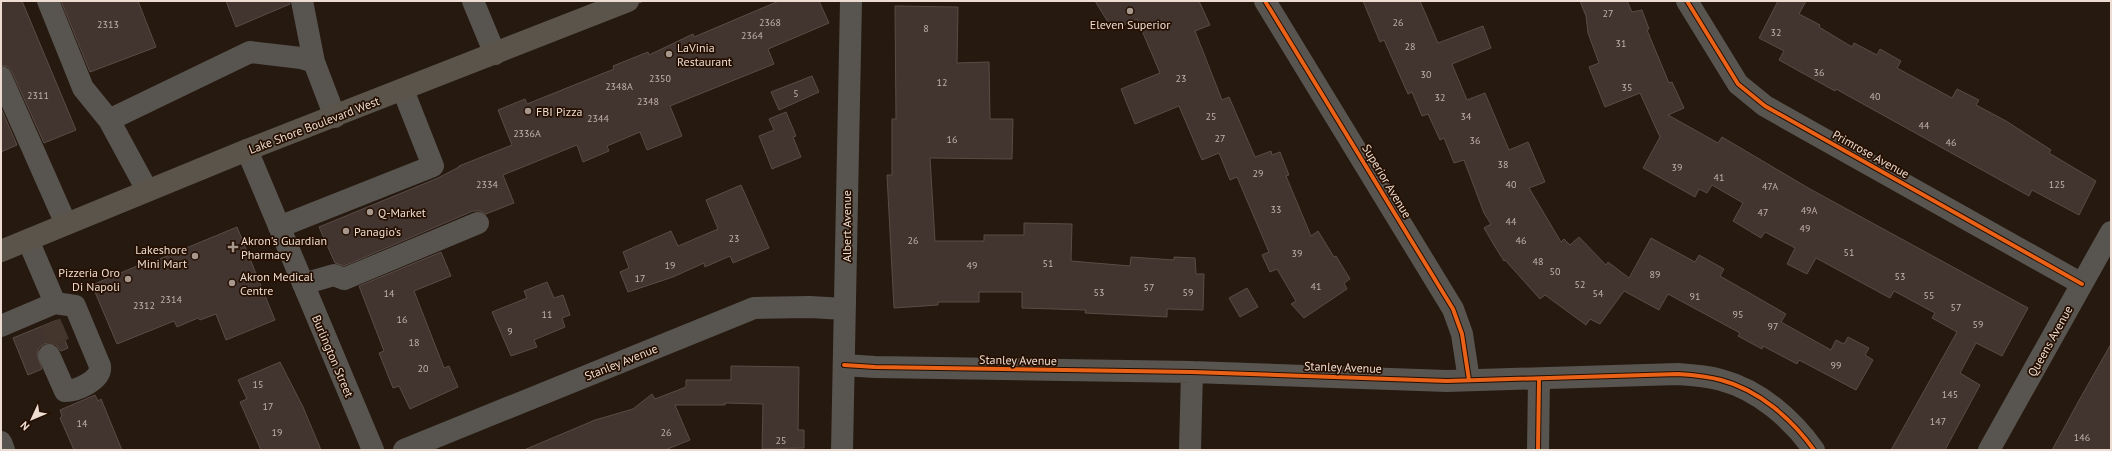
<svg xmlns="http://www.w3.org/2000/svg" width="2112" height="451" font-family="'PT Sans',sans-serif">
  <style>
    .building { fill: #423530; stroke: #594c45 }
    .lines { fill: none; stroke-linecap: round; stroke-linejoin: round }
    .minor-tunnel { stroke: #44362c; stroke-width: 22; stroke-dasharray: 22 11; stroke-linecap: butt }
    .minor { stroke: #58544f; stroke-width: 22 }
    .major { stroke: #5a544b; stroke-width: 22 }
    .tram { stroke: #5c544d; stroke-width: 1 }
    .cycleway-casing { stroke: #250f00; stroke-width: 6 }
    .cycleway { stroke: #ea6118; stroke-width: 4 }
    .poi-dot { fill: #a7988d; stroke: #250f00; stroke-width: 1.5 }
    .labels { text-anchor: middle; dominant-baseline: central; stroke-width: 3.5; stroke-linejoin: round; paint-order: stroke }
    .number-label { font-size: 10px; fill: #c2b2a9 }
    .poi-label { font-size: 12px; fill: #eddcd1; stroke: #250f00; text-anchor: start }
    .street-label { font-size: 12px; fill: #eddcd1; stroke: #250f00 }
  </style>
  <rect width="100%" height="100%" fill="#26190f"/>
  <!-- building -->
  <path class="building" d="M1,1H22L76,130L44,143L12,72L8,67L1,65Z
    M61,1H138L156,47L90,72Z
    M226,1H290V4L236,27Z
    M779,1H819L829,23L768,49L774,64L670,106L682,136L647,150L640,132L607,146L609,151L583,162L577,145L503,175L514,203L486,214L480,211H473L344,266L335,263L319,227L438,178L459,167V166L512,145L498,110L525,99L527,104L614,69L613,66L648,52L649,55L693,34L694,37Z
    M1095,1H1199L1210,25L1195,31L1222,100L1229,97L1255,157L1271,151L1272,155L1280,152L1289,175L1286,176L1311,236L1318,231L1334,257L1336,256L1350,279L1344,283L1347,289L1304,318L1291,304L1296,301L1277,269L1270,272L1262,255L1269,252L1237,177L1230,180L1219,153L1202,160L1179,106L1135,124L1121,89L1160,73L1137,19L1113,30Z
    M1363,1H1420L1438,43L1483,26L1491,48L1452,64L1467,100L1485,93L1509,150L1528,142L1545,182L1529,188L1561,242L1564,239L1570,245L1579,237L1606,265L1608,262L1629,278L1651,238L1695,262L1699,255L1724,269L1720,276L1786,314L1781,322L1831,350L1836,340L1844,344L1848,337L1869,348L1865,355L1873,360L1856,390L1799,360L1797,364L1763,346L1762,349L1738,336L1740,333L1668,294L1659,310L1624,291L1600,324L1590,319L1586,325L1545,295L1540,299L1505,260L1504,261L1494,245L1484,228L1491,224L1484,213L1464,160L1454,163L1444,138L1440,140L1428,114L1422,116L1412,92L1408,94L1384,40L1380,42Z
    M1580,1H1627L1632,12L1642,10L1649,29L1647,30L1669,83L1672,82L1684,108L1668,115L1718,143L1722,137L1810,189L2028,308L2002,356L1976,343L1960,373L1980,385L1945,450H1891L1957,332L1932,318L1935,313L1894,291L1890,298L1816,258L1807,274L1787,264L1795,248L1765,232L1761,238L1733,221L1743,203L1712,185L1707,193L1699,189L1695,197L1643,168L1660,137L1640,93L1605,107L1589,67L1599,63L1588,33L1586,16Z
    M1778,1H1806L1799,14L1820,25L1819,27L1852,47L1854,43L1877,55L1880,49L1901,61L1897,68L1952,98L1957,89L1979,100L1976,105L2006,121L2051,150L2049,153L2096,181L2079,215L2032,190L2029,196L1836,89L1835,91L1779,60L1784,51L1759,38Z
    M895,6L958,7L957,63L989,62L990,119H1013L1012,159L930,158L935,241H984V235H1024V223L1072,224L1071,261L1130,266L1131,257L1174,260V257L1195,258L1196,274H1204L1203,310L1167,309V317L1085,313L1086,310L1022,308V292H979V302H938V305L894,308L887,175H892V119H896Z
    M812,76L819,92L779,110L771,92Z
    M1,108L17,145L1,152Z
    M786,112L796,136L793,137L801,157L772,169L759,136L774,130L769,119Z
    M741,185L769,248L733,263L730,256L705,267L704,263L673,277L628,292L620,272L629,268L623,252L671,231L678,246L718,229L706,200Z
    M237,227L275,320L226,340L216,314L200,320L198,318L177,327L174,321L117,344L92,285L137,266L138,268Z
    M441,252L451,276L414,291L444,368L449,366L458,387L410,409L399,386L393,388L379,353L384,351L359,286Z
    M547,282L554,298L563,295L570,315L562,318L565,327L534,340L537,347L511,356L492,312L527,298L524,291Z
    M1247,288L1258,307L1240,317L1229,298Z
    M57,320L68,348L61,351L56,345L50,343L44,344L39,348L37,354L42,369L28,375L13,338Z
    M2111,344V450H2052L2077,404Z
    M280,362L303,407L321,450H261L240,402L247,399L238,380Z
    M731,366L799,367L798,430H804V448L762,449L763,404L725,403V405H675L690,440L665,450H524L595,420L633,409L652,394L655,399L686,387V380H731Z
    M95,395L98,401L101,399L122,450H74L60,418L62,416L60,410Z"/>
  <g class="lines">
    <!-- minor-tunnel -->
    <path class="minor-tunnel" d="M50,323L62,350"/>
    <!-- minor -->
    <path class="minor" d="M48,1L83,88L109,120L147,190
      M302,1L314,62
      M473,1L495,54
      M1265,1L1453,309L1462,334L1469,380
      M1687,1L1738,84L1765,106L2082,284
      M1,77L66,224
      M109,120L250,52L301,58L314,62L335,117
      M247,150L373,450
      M279,227L433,166L403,90
      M28,240L55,303L75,306L100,366C102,380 77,391 65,391L49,355
      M303,284L334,275L344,279L478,223
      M1,326L55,303
      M844,365L875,367L1192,372L1447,381L1678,374C1693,375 1707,376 1721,380C1759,390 1792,419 1814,450
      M1,442L4,450
      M404,450L754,308L810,307L844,309
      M842,450L851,1
      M1190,450L1192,372
      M1538,450L1539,379
      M1989,450L2111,232"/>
    <!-- major -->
    <path class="major" d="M1,251L247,150L628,1"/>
    <!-- tram -->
    <path class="tram" d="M1,246L289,128L614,1
      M1,258L250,155L644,1"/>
    <!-- cycleway casing -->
    <g class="cycleway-casing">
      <path id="cycleway" d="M1265,1L1453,309L1462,334L1469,380
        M1687,1L1738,84L1765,106L2082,284
        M844,365L875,367L1192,372L1447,381L1678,374C1693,375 1707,376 1721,380C1759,390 1792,419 1814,450
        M1538,450L1539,379"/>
    </g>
    <!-- cycleway -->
    <use href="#cycleway" class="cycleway"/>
  </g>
  <!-- markers -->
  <g class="poi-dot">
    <circle cx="1130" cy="11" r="4"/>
    <circle cx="669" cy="54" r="4"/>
    <circle cx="528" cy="111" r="4"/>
    <circle cx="370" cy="212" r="4"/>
    <circle cx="346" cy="231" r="4"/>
    <path d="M231 241h4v4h4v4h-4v4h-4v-4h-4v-4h4z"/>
    <circle cx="195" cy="256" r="4"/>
    <circle cx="128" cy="279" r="4"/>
    <circle cx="232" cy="283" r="4"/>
  </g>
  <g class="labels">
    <!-- number labels -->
    <g class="number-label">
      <text x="1608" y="13">27</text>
      <text x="770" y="22">2368</text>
      <text x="1398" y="22">26</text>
      <text x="108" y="24">2313</text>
      <text x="926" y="28">8</text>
      <text x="1776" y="32">32</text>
      <text x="752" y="35">2364</text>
      <text x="1621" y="43">31</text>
      <text x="1410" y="46">28</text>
      <text x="1819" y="72">36</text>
      <text x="1426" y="74">30</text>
      <text x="660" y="78">2350</text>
      <text x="1181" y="78">23</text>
      <text x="942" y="82">12</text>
      <text x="619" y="86">2348A</text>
      <text x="1627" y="87">35</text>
      <text x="796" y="93">5</text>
      <text x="38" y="95">2311</text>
      <text x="1875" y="96">40</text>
      <text x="1440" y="97">32</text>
      <text x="648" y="101">2348</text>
      <text x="1211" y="116">25</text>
      <text x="1466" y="116">34</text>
      <text x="598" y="118">2344</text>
      <text x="1924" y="125">44</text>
      <text x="527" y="133">2336A</text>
      <text x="1220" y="138">27</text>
      <text x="952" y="139">16</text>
      <text x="1475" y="140">36</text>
      <text x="1951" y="142">46</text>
      <text x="1503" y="164">38</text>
      <text x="1677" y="167">39</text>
      <text x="1258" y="173">29</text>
      <text x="1719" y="177">41</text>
      <text x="487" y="184">2334</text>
      <text x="1511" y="184">40</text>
      <text x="2057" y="184">125</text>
      <text x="1770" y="186">47A</text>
      <text x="1276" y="209">33</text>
      <text x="1809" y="210">49A</text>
      <text x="1763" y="212">47</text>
      <text x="1511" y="221">44</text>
      <text x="1805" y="228">49</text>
      <text x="734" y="238">23</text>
      <text x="913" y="240">26</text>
      <text x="1521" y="240">46</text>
      <text x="1849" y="252">51</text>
      <text x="1297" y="253">39</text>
      <text x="1538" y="261">48</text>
      <text x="1048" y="263">51</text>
      <text x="670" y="265">19</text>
      <text x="972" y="265">49</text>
      <text x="1555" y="271">50</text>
      <text x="1655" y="274">89</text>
      <text x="1900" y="276">53</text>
      <text x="640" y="278">17</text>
      <text x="1580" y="284">52</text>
      <text x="1316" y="286">41</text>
      <text x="1149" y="287">57</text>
      <text x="1099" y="292">53</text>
      <text x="1188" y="292">59</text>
      <text x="389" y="293">14</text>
      <text x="1598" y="293">54</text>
      <text x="1929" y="295">55</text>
      <text x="1695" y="296">91</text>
      <text x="171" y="299">2314</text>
      <text x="144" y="305">2312</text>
      <text x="1956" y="307">57</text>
      <text x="547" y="314">11</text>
      <text x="1738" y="314">95</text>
      <text x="402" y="319">16</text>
      <text x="1978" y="324">59</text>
      <text x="1773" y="326">97</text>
      <text x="510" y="331">9</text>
      <text x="414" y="342">18</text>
      <text x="1836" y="365">99</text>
      <text x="423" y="368">20</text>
      <text x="258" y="384">15</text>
      <text x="1950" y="394">145</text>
      <text x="268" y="406">17</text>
      <text x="1938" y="421">147</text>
      <text x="82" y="423">14</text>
      <text x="277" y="432">19</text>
      <text x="666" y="432">26</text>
      <text x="2082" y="437">146</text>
      <text x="781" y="440">25</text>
    </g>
    <!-- poi labels -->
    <g class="poi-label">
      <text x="1130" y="24" text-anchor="middle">Eleven Superior</text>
      <text x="677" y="47">LaVinia<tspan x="677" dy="14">Restaurant</tspan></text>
      <text x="536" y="111">FBI Pizza</text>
      <text x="378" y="212">Q-Market</text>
      <text x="354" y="231">Panagio's</text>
      <text x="241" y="240">Akron's Guardian<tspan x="241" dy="14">Pharmacy</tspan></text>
      <text x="187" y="249" text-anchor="end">Lakeshore<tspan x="187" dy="14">Mini Mart</tspan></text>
      <text x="120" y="272" text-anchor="end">Pizzeria Oro<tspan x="120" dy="14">Di Napoli</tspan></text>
      <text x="240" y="276">Akron Medical<tspan x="240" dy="14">Centre</tspan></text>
    </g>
    <!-- street labels -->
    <g class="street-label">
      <text transform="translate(314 125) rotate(-21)">Lake Shore Boulevard West</text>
      <text transform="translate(1871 154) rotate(29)">Primrose Avenue</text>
      <text transform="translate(1387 181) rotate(59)">Superior Avenue</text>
      <text transform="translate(846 226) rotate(-90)">Albert Avenue</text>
      <text transform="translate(2050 341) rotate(-61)">Queens Avenue</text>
      <text transform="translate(333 356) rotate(67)">Burlington Street</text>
      <text transform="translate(1018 360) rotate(1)">Stanley Avenue</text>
      <text transform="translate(621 362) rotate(-22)">Stanley Avenue</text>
      <text transform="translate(1343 367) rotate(2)">Stanley Avenue</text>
    </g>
  </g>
  <!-- border -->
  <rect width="2112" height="451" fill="none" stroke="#eddcd1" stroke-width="4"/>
  <!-- north arrow -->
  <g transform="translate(32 419) rotate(226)" stroke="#250f00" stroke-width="3" paint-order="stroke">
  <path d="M0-3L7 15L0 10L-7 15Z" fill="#eddcd1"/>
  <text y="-6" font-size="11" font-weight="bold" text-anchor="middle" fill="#eddcd1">N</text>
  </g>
</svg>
